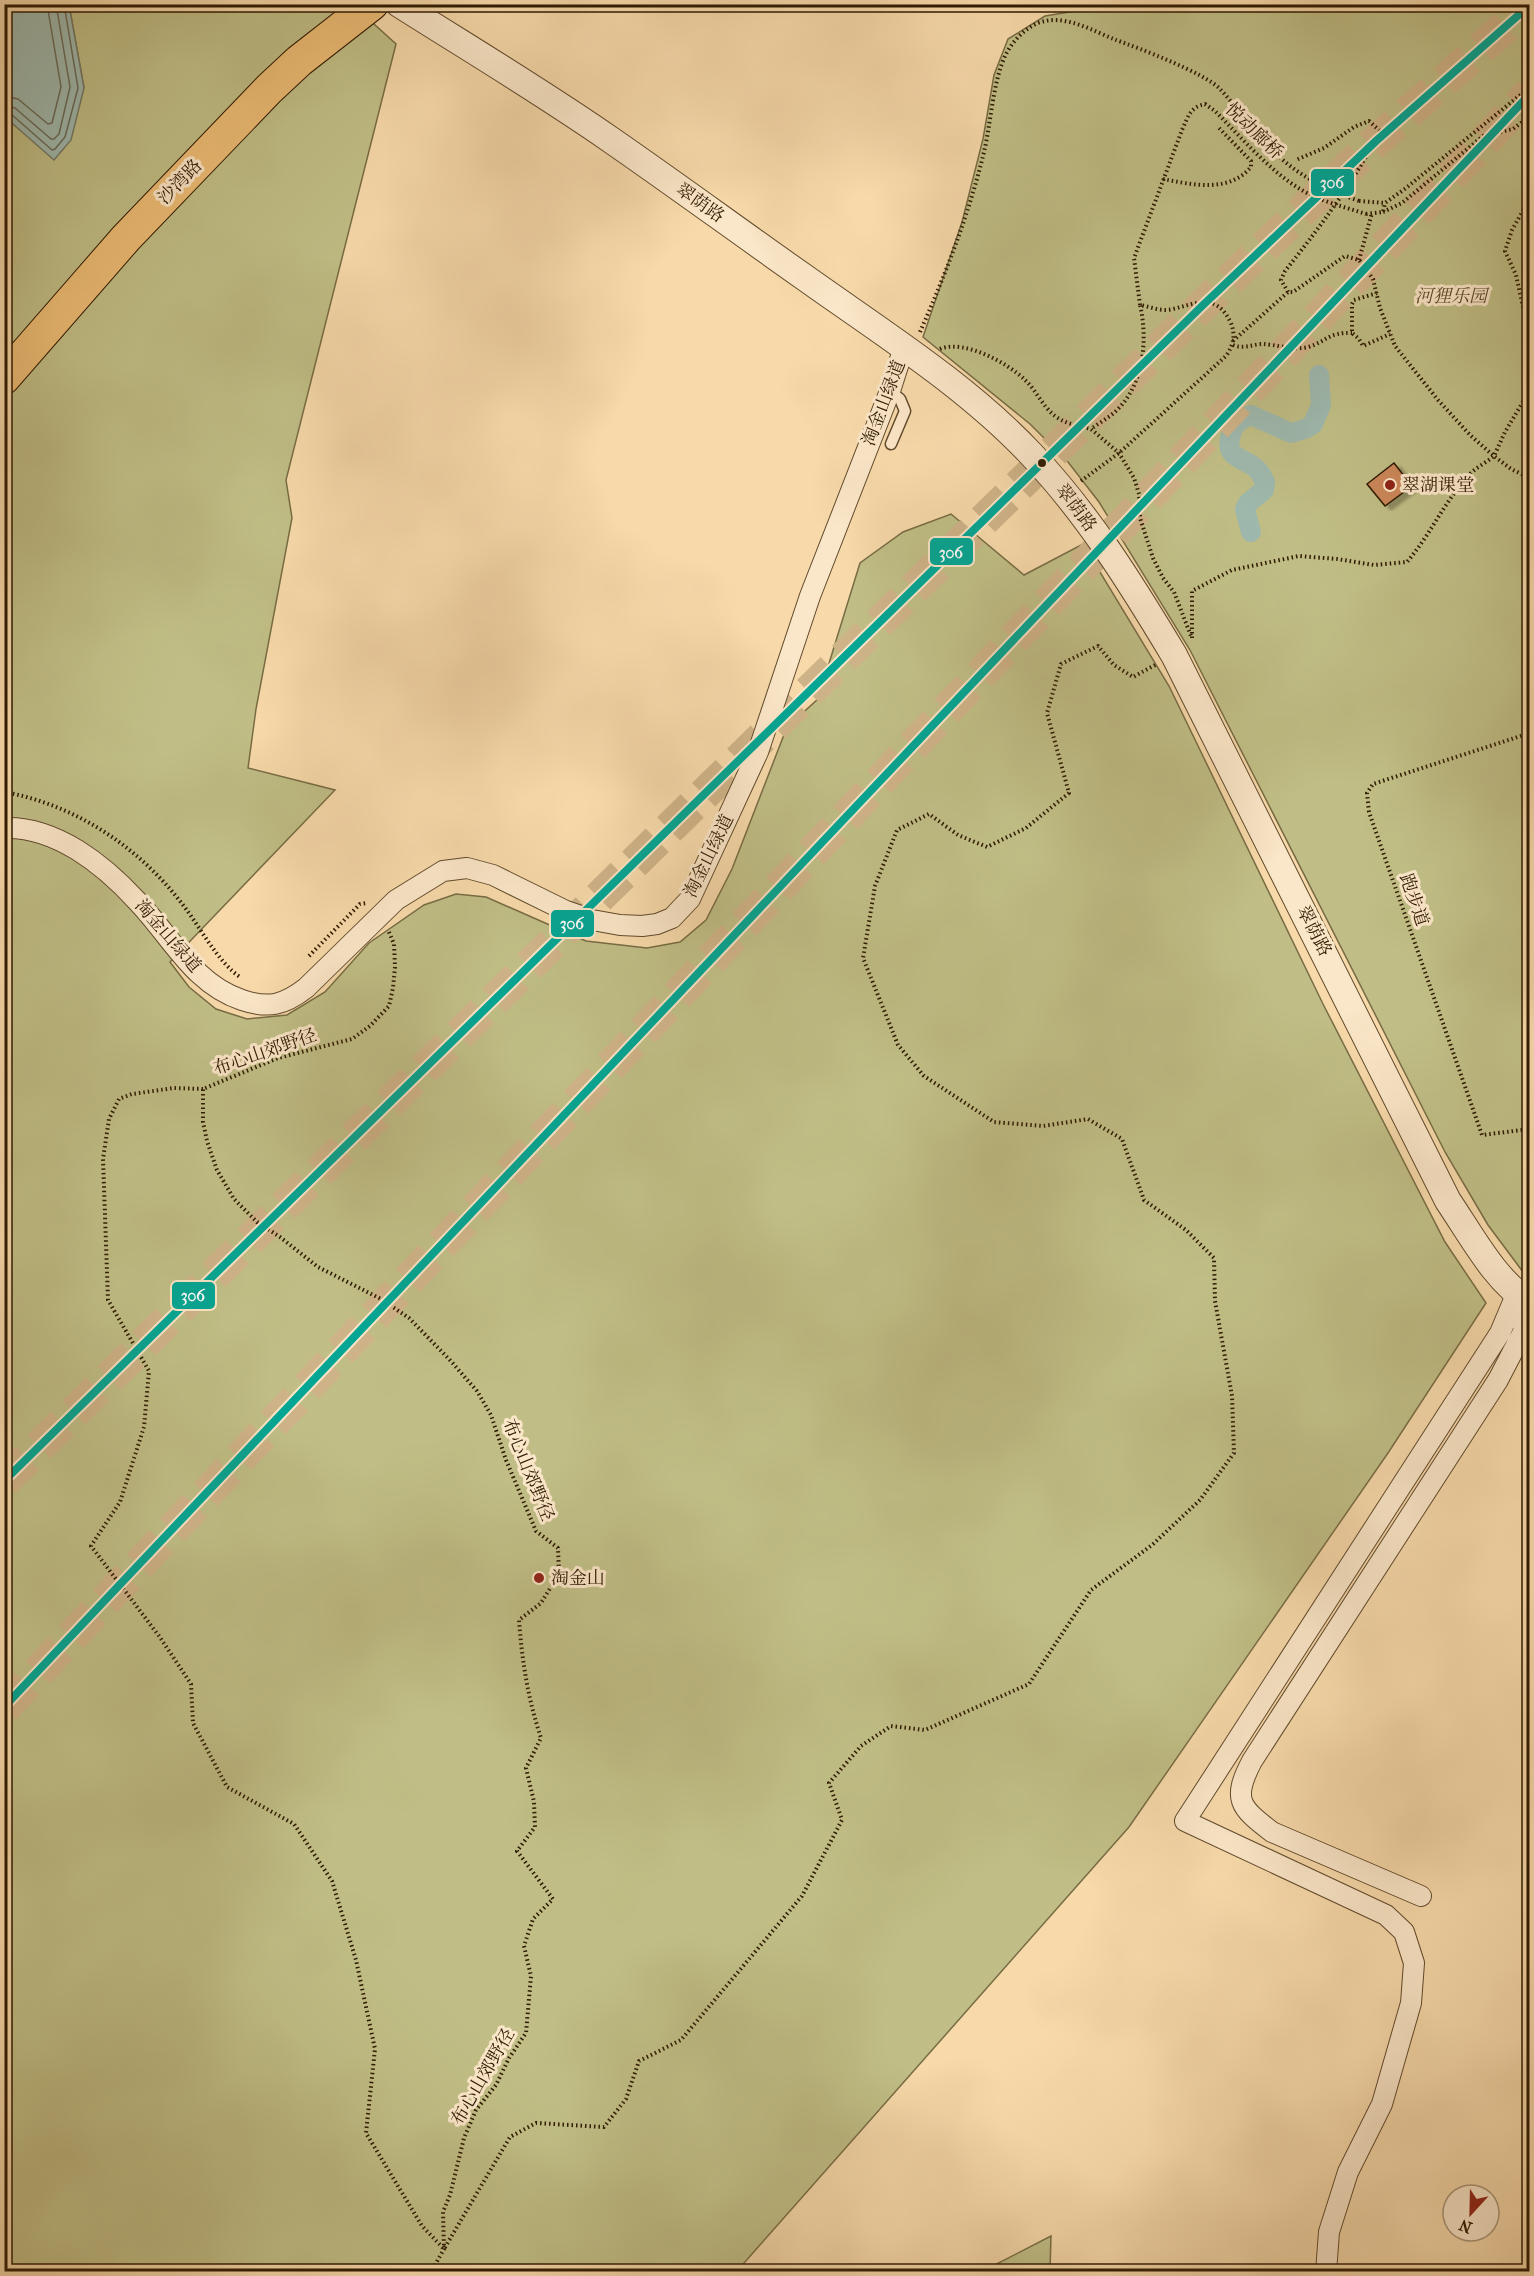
<svg xmlns="http://www.w3.org/2000/svg" width="1534" height="2276" font-family="'IM FELL French Canon','Noto Serif SC',serif">
  <style>
    .green { fill: #c0be86; stroke: #786c44; stroke-width: 1.5 }
    .water { fill: #9eb9ae; stroke: #727969; stroke-width: 1.5 }
    .lines { fill: none; stroke-linecap: round; stroke-linejoin: round }
    .shore { stroke: #666a58; stroke-width: 1.5 }
    .canal { stroke: #9eb9ae; stroke-width: 20 }
    .building { fill: #cb875a; stroke: #2f1a02; stroke-width: 1.5; filter: url(#shadow) }
    .trunk-tunnel { stroke: #cfb388; stroke-width: 33; stroke-dasharray: 33 16; stroke-linecap: butt }
    .service-casing { stroke: #614a2c; stroke-width: 13 }
    .minor-casing { stroke: #614a2c; stroke-width: 22 }
    .tertiary-casing { stroke: #614a2c; stroke-width: 28 }
    .primary-casing { stroke: #2f1a02; stroke-width: 34 }
    .path { stroke: #2f1a02; stroke-width: 4; stroke-dasharray: 1.5 3; stroke-linecap: butt }
    .service { stroke: #fae6c8; stroke-width: 10 }
    .minor { stroke: #fae6c8; stroke-width: 20 }
    .tertiary { stroke: #fae6c8; stroke-width: 26 }
    .primary { stroke: #ecbc75; stroke-width: 32 }
    .path-bridge { stroke: #2f1a02; stroke-width: 4; stroke-dasharray: 1.5 3; stroke-linecap: butt }
    .bus-1-casing { stroke: #fae6c8; stroke-width: 12 }
    .bus-1 { stroke: #03a694; stroke-width: 8 }
    .bus-dot { fill: #2f1a02; stroke: #fae6c8; stroke-width: 2 }
    .poi-dot { fill: #8f2418; stroke: #fae6c8; stroke-width: 2 }
    .labels { text-anchor: middle; dominant-baseline: central; stroke-width: 6; stroke-linejoin: round; paint-order: stroke }
    .street-label { font-size: 18px; fill: #2f1a02; stroke: #fae6c8 }
    .park-label { font-size: 18px; font-style: italic; fill: #5a4b2a; stroke: #fae6c8 }
    .poi-label { font-size: 18px; fill: #2f1a02; stroke: #fae6c8; text-anchor: start }
    .line-badge { stroke: #fae6c8; stroke-width: 2 }
    .badge-label { font-size: 16px; text-anchor: middle; font-weight: bold; fill: #fff }
  </style>
  <defs>
    <filter id="shadow"><feDropShadow dx="6" dy="4" stdDeviation="1.5" flood-color="#0004"/></filter>
  </defs>
  <rect width="100%" height="100%" fill="#f7d9aa"/>
  <filter id="stains"><feTurbulence type="fractalNoise" baseFrequency=".00333" numOctaves="4"/><feColorMatrix values="0 0 0 0 .2 0 0 0 0 .09 0 0 0 0 .02 0 0 0 .5 -.17"/></filter>
  <radialGradient id="worn" r=".72"><stop offset=".6" stop-color="#630" stop-opacity="0"/><stop offset="1" stop-color="#630" stop-opacity=".3"/></radialGradient>
  <!-- green -->
  <path class="green" d="M1118,4L1529,5V1276L1523,1272L1488,1225L1445,1152L1190,650L1099,502L1068,462L1030,424L923,337L962,222L983,139L994,75L1008,39L1045,16Z
    M69,5H353L396,44L286,480L292,518L256,709L248,768L335,790L170,962L189,987L216,1009L247,1019L287,1015L325,992L369,943L424,905L456,894L486,897L586,941L647,948L680,942L706,920L732,869L787,727L818,699L860,563L903,532L951,514L1024,575L1083,544L1169,686L1323,1004L1445,1242L1486,1303L1388,1453L1129,1827L737,2271H5L4,117L23,132L84,88Z
    M1051,2236L1050,2271H983Z"/>
  <!-- water -->
  <path class="water" d="M4,5H69L84,88L71,140L54,160L5,117Z"/>
  <g class="lines">
    <!-- shore -->
    <path class="shore" d="M4,96L18,99L48,124L52,123L61,87L47,4
      M4,105L15,108L51,139H54L59,134L70,87L56,4
      M4,113L11,114L52,150L55,149L65,137L78,88L64,4"/>
    <!-- canal -->
    <path class="canal" d="M1251,532L1245,509L1248,503L1264,490L1265,482C1262,476 1259,470 1253,466C1240,457 1224,457 1231,434C1234,423 1240,420 1251,415L1291,433L1305,429L1313,424L1321,405L1319,375"/>
  </g>
  <!-- building -->
  <path class="building" d="M1394,463L1412,486L1385,506L1367,484Z"/>
  <g class="lines">
    <!-- trunk-tunnel -->
    <path class="trunk-tunnel" d="M4,1481L1202,306L1376,141L1530,5
      M4,1708L1530,93"/>
    <!-- service casing -->
    <g class="service-casing">
      <path id="service" d="M890,391L900,399L905,411L891,444"/>
    </g>
    <!-- minor casing -->
    <g class="minor-casing">
      <path id="minor" d="M4,828C56,826 104,865 137,901C171,936 193,984 242,1000C269,1009 284,1005 306,988L396,900L443,871L467,868L493,875L566,911L592,920L620,925L642,926L657,924L672,918L690,899L758,752L810,596L890,391L904,347
        M1421,1896L1272,1832C1239,1807 1232,1799 1252,1761L1498,1380L1524,1330L1516,1295
        M1326,2272L1329,2232L1348,2172L1382,2104L1411,2003L1414,1963L1404,1932L1386,1915L1185,1821L1500,1333L1516,1295"/>
    </g>
    <!-- tertiary casing -->
    <g class="tertiary-casing">
      <path id="tertiary" d="M399,4C470,49 542,92 611,140C676,185 740,232 804,277C881,332 966,385 1031,454C1088,514 1132,585 1174,655L1448,1201C1470,1233 1496,1283 1530,1302"/>
    </g>
    <!-- primary casing -->
    <g class="primary-casing">
      <path id="primary" d="M4,378L126,238L269,89L299,61L372,4"/>
    </g>
    <!-- path -->
    <path class="path" d="M1163,179C1193,185 1229,193 1251,167V161L1219,128
      M1530,198L1512,230L1505,251L1516,275L1530,339
      M1359,201L1385,203L1406,188L1530,87
      M1383,212L1402,203L1483,136L1513,129L1530,116
      M1366,214L1383,212L1385,203
      M1359,260L1372,213
      M1288,292L1281,280L1285,271C1320,227 1354,182 1380,131L1369,121L1354,127L1324,148L1296,160
      M1377,293L1354,300L1352,304V333L1359,339L1363,346L1390,334
      M920,332C946,273 969,214 984,152C991,123 993,80 1006,54C1013,41 1024,29 1038,23C1064,13 1093,31 1116,40C1139,48 1204,73 1219,88C1239,109 1255,134 1276,154
      M1233,345C1242,349 1251,345 1261,344C1275,344 1294,351 1308,347C1326,342 1328,332 1352,333
      M940,349C964,339 1008,363 1025,380C1036,390 1043,407 1055,416C1066,424 1078,426 1091,429
      M1530,390L1505,432L1494,456L1511,469L1530,478
      M1081,481L1119,453L1226,356C1234,344 1236,334 1230,321C1215,292 1195,304 1173,309C1162,312 1151,307 1140,305C1148,339 1144,384 1117,410C1110,417 1099,423 1091,429L1119,453L1134,478L1139,494L1140,518L1153,558L1163,578L1174,592L1191,636
      M1192,638V591L1232,570L1299,556L1337,559L1374,565L1407,562C1431,534 1445,500 1471,473C1477,467 1487,462 1494,456L1470,435L1438,400L1395,346L1380,308L1373,279L1359,260L1345,256L1293,292H1288L1233,341
      M1530,733L1373,784L1367,793L1369,812L1482,1135L1530,1129
      M4,792C77,805 142,849 186,909C201,929 219,963 240,977
      M389,932L394,944L395,967L393,988L389,1006L370,1026L352,1039L278,1058L203,1089V1122L207,1141L217,1170L234,1199L257,1222L280,1237L318,1267L381,1299L409,1318L449,1359L477,1391L491,1415L506,1460L536,1531L558,1548L559,1574L541,1603L519,1620C522,1661 528,1699 541,1738L526,1768L534,1802L535,1827L517,1851L553,1899L533,1919L524,1946L531,1976L526,2033L509,2058L496,2085L476,2110L464,2138L450,2195L443,2212L444,2249L431,2272
      M309,956L360,904L367,903
      M203,1089L174,1088L132,1094L119,1099L109,1119L103,1159L108,1300L149,1371L144,1427L120,1502L91,1546L159,1636L191,1684L193,1723L227,1787L294,1824L332,1881L356,1960L375,2049L366,2133L422,2226L444,2249L510,2137L536,2123L604,2127L626,2099L639,2061L681,2040L802,1896L842,1820L829,1783L861,1746L891,1726L925,1730L1029,1684L1091,1590L1152,1545L1200,1500L1234,1453L1232,1396L1215,1301L1214,1258L1186,1230L1144,1200L1122,1139L1088,1119L1043,1126L994,1122L924,1076L898,1045L863,958L875,886L897,830L929,814L958,835L987,847L1026,828L1069,793L1047,713L1061,664L1098,646L1114,665L1133,677L1157,664"/>
    <!-- service -->
    <use href="#service" class="service"/>
    <!-- minor -->
    <use href="#minor" class="minor"/>
    <!-- tertiary -->
    <use href="#tertiary" class="tertiary"/>
    <!-- primary -->
    <use href="#primary" class="primary"/>
    <!-- path-bridge -->
    <path class="path-bridge" d="M1276,154C1302,178 1326,189 1359,201
      M1140,305L1134,258L1182,130C1188,117 1190,107 1205,104L1215,111C1243,139 1270,172 1305,192C1323,202 1345,207 1366,214"/>
    <!-- bus-1 casing -->
    <g class="bus-1-casing">
      <path id="bus-1" d="M4,1481L1202,306L1376,141L1530,5
        M4,1707L1530,94"/>
    </g>
    <!-- bus-1 -->
    <use href="#bus-1" class="bus-1"/>
  </g>
  <!-- markers -->
  <circle class="bus-dot" cx="1042" cy="463" r="5"/>
  <g class="poi-dot">
    <circle cx="1390" cy="485" r="6"/>
    <circle cx="539" cy="1578" r="6"/>
  </g>
  <g class="labels">
    <!-- street labels -->
    <g class="street-label">
      <text transform="translate(1254 131) rotate(44)">悦动廊桥</text>
      <text transform="translate(180 182) rotate(-46)">沙湾路</text>
      <text transform="translate(700 203) rotate(35)">翠荫路</text>
      <text transform="translate(884 403) rotate(-69)">淘金山绿道</text>
      <text transform="translate(1076 508) rotate(53)">翠荫路</text>
      <text transform="translate(709 856) rotate(-64)">淘金山绿道</text>
      <text transform="translate(1414 900) rotate(71)">跑步道</text>
      <text transform="translate(1314 931) rotate(63)">翠荫路</text>
      <text transform="translate(168 936) rotate(49)">淘金山绿道</text>
      <text transform="translate(265 1052) rotate(-19)">布心山郊野径</text>
      <text transform="translate(528 1470) rotate(68)">布心山郊野径</text>
      <text transform="translate(483 2077) rotate(-60)">布心山郊野径</text>
    </g>
    <!-- park labels -->
    <g class="park-label">
      <text x="1451" y="296">河狸乐园</text>
    </g>
    <!-- poi labels -->
    <g class="poi-label">
      <text x="1402" y="485">翠湖课堂</text>
      <text x="551" y="1578">淘金山</text>
    </g>
  </g>
  <g class="line-badge">
    <rect x="1310" y="168" width="45" height="29" rx="6" fill="#03a694"/>
    <rect x="929" y="537" width="45" height="29" rx="6" fill="#03a694"/>
    <rect x="550" y="909" width="45" height="29" rx="6" fill="#03a694"/>
    <rect x="171" y="1281" width="45" height="29" rx="6" fill="#03a694"/>
  </g>
  <g class="badge-label">
    <text x="1332" y="188">306</text>
    <text x="951" y="558">306</text>
    <text x="572" y="929">306</text>
    <text x="193" y="1301">306</text>
  </g>
  <!-- margin -->
  <rect width="1534" height="2276" fill="none" stroke="#f7d9aa" stroke-width="24"/>
  <rect x="6" y="6" width="1522" height="2264" fill="none" stroke="#2f1a02" stroke-width="3"/>
  <rect x="12" y="12" width="1510" height="2252" fill="none" stroke="#2f1a02" stroke-width="1.5"/>
  <!-- north arrow -->
  <g transform="translate(1471 2213) rotate(202)"><circle r="28" fill="#fae6c8" stroke="#a99479" stroke-width="1.5"/>
  <path d="M0-4.5L10 22L0 15L-10 22Z" fill="#8f2418"/>
  <text y="-9" font-size="16" font-weight="bold" text-anchor="middle" fill="#2f1a02">N</text>
  </g>
  <rect width="100%" height="100%" filter="url(#stains)"/>
  <rect width="100%" height="100%" fill="url(#worn)"/>
</svg>
